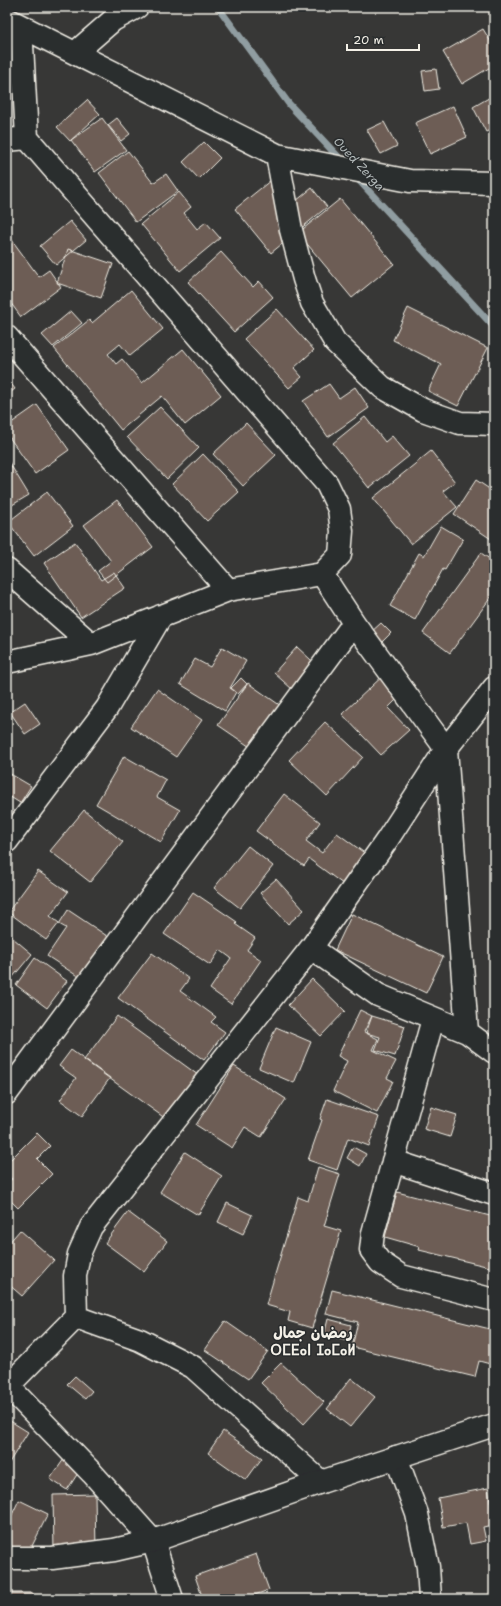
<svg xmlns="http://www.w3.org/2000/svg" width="501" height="1606" font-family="'Shantell Sans','Playpen Sans Arabic','Noto Sans Tifinagh',sans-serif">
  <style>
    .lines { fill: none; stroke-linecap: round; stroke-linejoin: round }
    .stream { stroke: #909da1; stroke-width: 7 }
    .building { fill: #6d5d54; stroke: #f4f1e8 }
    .street-casing { stroke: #f4f1e8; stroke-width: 25 }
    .secondary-casing { stroke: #f4f1e8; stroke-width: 25 }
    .street { stroke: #2a2d2e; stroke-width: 22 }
    .secondary { stroke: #2a2d2e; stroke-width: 22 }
    .labels { text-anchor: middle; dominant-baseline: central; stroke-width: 3; stroke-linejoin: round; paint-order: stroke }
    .water-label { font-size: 12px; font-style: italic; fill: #b2b9b9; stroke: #2a2d2e }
    .district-label { font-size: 15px; font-weight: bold; fill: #f4f1e8; stroke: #2a2d2e }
  </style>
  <rect width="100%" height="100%" fill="#373736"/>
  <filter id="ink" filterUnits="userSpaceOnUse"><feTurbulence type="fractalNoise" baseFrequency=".025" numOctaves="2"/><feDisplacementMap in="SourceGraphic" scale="8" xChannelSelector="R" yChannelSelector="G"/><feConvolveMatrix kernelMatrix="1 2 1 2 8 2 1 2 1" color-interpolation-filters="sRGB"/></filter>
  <g filter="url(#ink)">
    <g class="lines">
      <!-- stream -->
      <path class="stream" d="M218,7L289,104L343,162
        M355,176L494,327"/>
    </g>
    <!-- building -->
    <path class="building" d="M483,29L494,47V65L462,84L443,52Z
      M436,69L439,89L425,91L422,71Z
      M494,95V128L486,132L473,107Z
      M87,100L100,114L70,141L57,127Z
      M453,106L467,137L430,154L415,123Z
      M102,118L126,150L95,172L71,140Z
      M117,118L130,134L121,141L108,125Z
      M384,122L397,146L381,154L367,130Z
      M204,142L220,158L199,179L183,162Z
      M128,151L153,183L166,174L178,191L136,222L99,173Z
      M276,176L296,201L312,188L327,207L271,253L235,209Z
      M179,192L191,207L184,213L197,229L206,222L220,238L180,271L141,224Z
      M340,199L394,264L352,298L298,233Z
      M70,221L86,240L56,265L40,246Z
      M9,236L39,277L49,270L61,287L21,317L7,298V237Z
      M68,249L113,264L101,298L57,283Z
      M221,252L253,287L259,281L273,297L234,332L188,282Z
      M131,290L163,329L130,356L120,344L108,354L116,364L122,359L142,383L183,349L221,395L185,425L162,396L121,430L54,348L89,320L92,323Z
      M408,308L488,348L458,406L428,391L441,364L393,340Z
      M277,309L314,350L294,368L302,377L289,388L244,339Z
      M71,311L82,323L53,347L42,335Z
      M7,378L15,389L7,395Z
      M329,384L339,398L355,387L369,408L328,437L303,401Z
      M37,405L69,450L35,474L7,434V426Z
      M160,407L199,448L167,479L127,437Z
      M365,417L385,442L392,436L409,456L369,488L333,443Z
      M246,423L276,455L243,486L213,454Z
      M431,451L455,482L443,491L457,507L411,544L373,498Z
      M203,454L239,492L207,521L172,484Z
      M7,459L29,495L7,508Z
      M476,480L494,492V541L454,514Z
      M47,492L73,526L34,556L8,522Z
      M117,500L153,547L107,582L98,571L111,561L84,525Z
      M441,526L463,539L445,570L443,569L415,620L390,606L419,553L424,556Z
      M75,542L101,580L114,572L125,588L81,617L44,563Z
      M481,553L494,562V593L450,653L423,633Z
      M381,623L391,633L380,644L370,633Z
      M222,647L246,661L230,688L236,692L225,711L180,684L195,659L210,667Z
      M297,647L324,672L301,697L274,673Z
      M386,673L404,692L388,708L409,730L381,755L342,714Z
      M241,678L247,684L238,694L231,688Z
      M248,683L281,706L256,751L218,725Z
      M157,689L202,720L176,757L131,727Z
      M25,702L40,724L25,734L10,712Z
      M325,722L363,757L327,796L289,760Z
      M124,756L166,780L157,797L180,810L161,842L96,804Z
      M7,772L31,786L20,803L7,795Z
      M284,794L320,822L306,841L322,853L337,833L370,857L347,887L309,859L304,866L256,831Z
      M84,810L123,842L90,882L50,851Z
      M248,846L273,866L240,908L214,888Z
      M38,871L68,892L50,916L59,923L46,940L8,912Z
      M276,879L304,910L288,924L260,893Z
      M193,892L237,922L235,924L255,938L247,950L261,960L231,1004L210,989L231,958L220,950L210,965L164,934Z
      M68,910L110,938L82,979L47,956L66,928L59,924Z
      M352,914L443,957L426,993L335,950Z
      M7,933L32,954L7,984Z
      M152,953L189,979L180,991L216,1017L211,1022L225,1032L204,1060L118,998Z
      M35,958L67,981L47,1008L16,985Z
      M312,979L345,1011L321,1036L288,1005Z
      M360,1010L372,1016L364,1032L378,1039L373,1050L396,1061L387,1078L393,1081L377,1113L333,1091L347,1061L338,1056Z
      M117,1016L198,1075L166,1119L84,1060Z
      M372,1016L405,1026L395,1056L375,1050L380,1037L366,1033Z
      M276,1027L311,1042L294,1083L259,1068Z
      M71,1050L110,1078L82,1116L60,1100L76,1078L59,1066Z
      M234,1066L286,1099L261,1137L245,1127L232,1148L196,1125Z
      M327,1099L379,1117L369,1146L348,1138L337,1170L308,1160L322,1120L320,1119Z
      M431,1107L457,1115L450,1137L424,1129Z
      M37,1133L50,1146L37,1159L52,1174L18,1208L7,1197V1184L12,1179L7,1174V1163Z
      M353,1147L366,1154L360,1166L347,1158Z
      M185,1152L222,1176L198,1215L160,1192Z
      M318,1167L340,1174L324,1226L341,1231L312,1328L288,1321L290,1312L266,1305L298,1197L308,1201Z
      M397,1192L494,1217V1268L419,1250L420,1247L385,1237Z
      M227,1203L252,1215L243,1234L218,1222Z
      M128,1212L167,1241L144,1272L105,1243Z
      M20,1230L54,1260L22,1296L7,1283V1245Z
      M332,1290L494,1330V1365L479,1361L475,1377L352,1347L358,1322L326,1314Z
      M328,1319L351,1325L347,1341L324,1335Z
      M225,1321L268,1351L248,1379L205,1350Z
      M281,1363L324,1402L304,1424L261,1383Z
      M75,1376L92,1391L85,1399L67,1384Z
      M351,1378L375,1397L350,1427L327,1409Z
      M7,1419L28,1432L7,1466Z
      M223,1431L262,1458L246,1480L208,1453Z
      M64,1459L80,1470L67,1490L50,1479Z
      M488,1488L494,1525L483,1527L486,1541L470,1544L466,1523L443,1527L438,1498Z
      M95,1494L96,1551L54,1552L53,1495Z
      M19,1500L48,1514L24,1562L7,1554V1525Z
      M256,1554L269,1590L243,1599H203L195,1576Z
      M7,1593H33V1599H7Z
      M79,1593L94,1595V1599H78Z"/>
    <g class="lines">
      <!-- street casing -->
      <g class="street-casing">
        <path id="street" d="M7,19L277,155L410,181L494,183
          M75,53L113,20L137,7
          M7,140L27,138L21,26
          M277,155L291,230L304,279L312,303L335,342L382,387L423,410L460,423L494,424
          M7,337L228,590
          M7,570L91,644
          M322,574L354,623L446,749L467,1032L494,1052
          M7,662L91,644L228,590L322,574L340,555L342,531L339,509L327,484L27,138
          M7,841L107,708L161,616
          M311,948L378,995L467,1032
          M433,1019L373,1233L371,1250L380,1262L401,1276L494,1300
          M7,1093L354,623
          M393,1161L494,1194
          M76,1317L75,1276L79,1254L91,1227L311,948L387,840L446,749L494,688
          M8,1386L92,1473L153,1541L172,1599
          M7,1387L76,1317L140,1340L193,1367L321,1482
          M396,1457L417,1514L428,1567L430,1599"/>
      </g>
      <!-- secondary casing -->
      <g class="secondary-casing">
        <path id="secondary" d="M7,1558H52L114,1550L153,1541L321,1482L494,1425"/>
      </g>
      <!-- street -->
      <use href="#street" class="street"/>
      <!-- secondary -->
      <use href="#secondary" class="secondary"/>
    </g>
  </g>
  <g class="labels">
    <!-- water labels -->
    <g class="water-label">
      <text transform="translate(359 164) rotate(47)">Oued Zerga</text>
    </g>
    <!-- district labels -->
    <g class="district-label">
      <text x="313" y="1333">رمضان جمال<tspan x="313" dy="17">ⵔⵎⴹⴰⵏ ⵊⴰⵎⴰⵍ</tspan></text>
    </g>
  </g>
  <!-- margin -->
  <rect width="501" height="1606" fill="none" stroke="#2a2d2e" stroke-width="24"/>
  <rect x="12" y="12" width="477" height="1582" fill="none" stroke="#f4f1e8" stroke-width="1.5" filter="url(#ink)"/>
  <!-- scale -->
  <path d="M347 44v6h72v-6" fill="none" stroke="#f4f1e8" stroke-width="2"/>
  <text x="353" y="44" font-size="12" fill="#f4f1e8" stroke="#2a2d2e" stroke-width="3" paint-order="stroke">20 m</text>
</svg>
